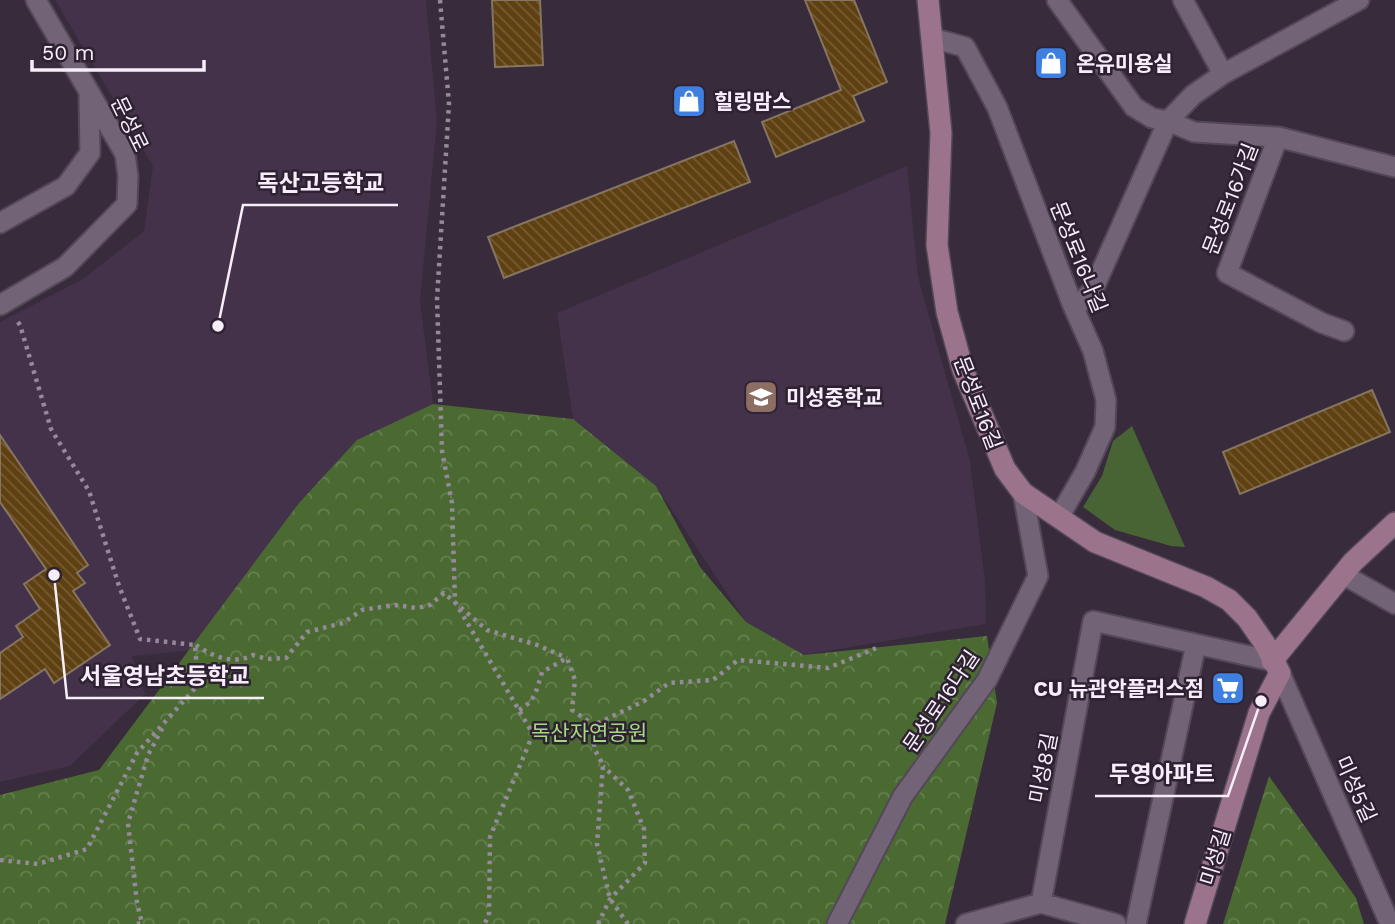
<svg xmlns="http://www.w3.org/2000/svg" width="1395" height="924" font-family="'Work Sans','Noto Sans KR',sans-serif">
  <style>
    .built { fill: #433249 }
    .green { fill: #486434 }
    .forest { fill: url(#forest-crowns) }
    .building { fill: url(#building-back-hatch); stroke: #857561; stroke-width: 2 }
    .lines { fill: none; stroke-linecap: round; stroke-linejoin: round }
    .street-casing { stroke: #534857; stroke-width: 23 }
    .secondary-casing { stroke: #534857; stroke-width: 24 }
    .path { stroke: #958a99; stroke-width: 4.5; stroke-dasharray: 3.5 5; stroke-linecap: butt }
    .street { stroke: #726377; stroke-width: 19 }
    .secondary { stroke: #9b738a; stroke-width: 21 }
    .labels { text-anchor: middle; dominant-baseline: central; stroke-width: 5; stroke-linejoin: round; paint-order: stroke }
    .poi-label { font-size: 21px; font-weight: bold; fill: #f7eefa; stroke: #2e2132; text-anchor: start }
    .street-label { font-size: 21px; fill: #f7eefa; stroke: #2e2132 }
    .park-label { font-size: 21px; fill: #a6d783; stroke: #2e2132 }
    .leader { fill: none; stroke: #f7eefa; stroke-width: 2.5 }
    .callout-dot { fill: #f7eefa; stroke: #2e2132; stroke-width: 2.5 }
    .callout-label { font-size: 23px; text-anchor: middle; font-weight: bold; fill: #f7eefa; stroke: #2e2132; stroke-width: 5; stroke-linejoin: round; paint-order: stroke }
  </style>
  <defs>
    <pattern id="forest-crowns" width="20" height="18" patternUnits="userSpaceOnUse" patternTransform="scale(1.75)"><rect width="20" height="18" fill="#4a6a31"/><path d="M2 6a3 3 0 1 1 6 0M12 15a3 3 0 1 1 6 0" fill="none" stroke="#658050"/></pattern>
    <pattern id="building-back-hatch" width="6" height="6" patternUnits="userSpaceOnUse" patternTransform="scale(1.75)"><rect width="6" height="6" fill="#5e4011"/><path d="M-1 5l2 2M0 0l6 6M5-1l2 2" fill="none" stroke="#765c35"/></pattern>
  </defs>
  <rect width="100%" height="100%" fill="#382b3c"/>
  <!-- built -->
  <path class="built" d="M55,0H426L437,121L420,301L433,404L439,485L426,629L132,656L145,694L70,766L0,782V322L83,279L144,231L153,166Z
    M907,166L918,277L970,461L985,581L986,624L804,655L746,622L656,486L573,419L557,313Z"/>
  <!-- green -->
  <path class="green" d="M1132,426L1185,547L1171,546L1115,530L1083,507L1102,476L1113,441Z"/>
  <!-- forest -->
  <path class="forest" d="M433,404L573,419L656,486L700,567L746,622L804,655L987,636L997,703L945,924H0V795L99,770L299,503L357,440Z
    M1269,776L1356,898L1364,924H1223Z"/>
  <!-- building -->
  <path class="building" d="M492,0H540L543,65L495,67Z
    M805,0H854L887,82L853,96L864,121L776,157L762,122L841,90Z
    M734,141L750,182L504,278L488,237Z
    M1372,390L1390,432L1240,494L1223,452Z
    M0,435L88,565L77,573L85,583L73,591L110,645L54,683L45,669L0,699V653L23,637L16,626L40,609L24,584L46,569L0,502Z"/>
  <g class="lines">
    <!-- street casing -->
    <g class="street-casing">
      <path id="street" d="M1057,0L1134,107L1152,118L1168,121L1194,132L1278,137L1395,167
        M1183,0L1223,74
        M932,38L965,47L997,107L1073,306L1093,351L1106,400L1105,427L1085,472L1059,517
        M1278,137L1227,273L1322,323L1344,331
        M0,223L66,186L90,153L89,96
        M0,305L65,267L127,204L128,176L125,154L36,0
        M1073,306L1081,302L1093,290L1168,121L1193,95L1223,74L1359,0
        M1344,575L1395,604
        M1280,673L1390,924
        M1041,903L1116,924
        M837,924L903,796L987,680L1038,576L1023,493
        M966,924L1041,903L1093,621L1272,661
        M1136,924L1196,644"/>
    </g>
    <!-- secondary casing -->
    <g class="secondary-casing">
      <path id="secondary" d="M928,0L941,133L937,245L947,312L963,370L1005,469L1023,493L1095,542L1206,587L1229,600L1247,618L1265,644L1280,673L1259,713L1195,924
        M1272,661L1353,562L1395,523"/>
    </g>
    <!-- path -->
    <path class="path" d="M440,0L449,104L437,299L442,451L452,503L455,602L533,734L490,837L489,916L484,924
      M196,645C213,657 234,665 253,655L267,659L286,658L307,632L343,623L362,610L395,605L417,608L430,605L444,593L487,630L537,645L567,658
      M519,710C535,702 537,689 542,672L567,658L575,680L572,710L594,725
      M0,860L38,864L87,849L137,753L198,685L195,645L140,639L119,586L89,491L51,429L20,325L16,319
      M137,924L142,923L137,903L128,823L148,755L163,727
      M598,924L610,899L645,863L644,829L628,790L603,766
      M628,924L610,899L597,844L603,765L594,748V725L644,701L669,683L713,680L738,660L828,668L879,647"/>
    <!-- street -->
    <use href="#street" class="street"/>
    <!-- secondary -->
    <use href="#secondary" class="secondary"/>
  </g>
  <!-- icons -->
  <defs>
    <g id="shop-square" transform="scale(1.75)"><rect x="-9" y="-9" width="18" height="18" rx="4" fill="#3f7fe0" stroke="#2e2132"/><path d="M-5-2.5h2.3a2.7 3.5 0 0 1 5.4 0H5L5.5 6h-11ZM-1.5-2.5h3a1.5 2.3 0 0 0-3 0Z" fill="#fff"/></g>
    <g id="school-square" transform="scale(1.75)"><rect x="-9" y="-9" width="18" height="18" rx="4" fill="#8d6e63" stroke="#2e2132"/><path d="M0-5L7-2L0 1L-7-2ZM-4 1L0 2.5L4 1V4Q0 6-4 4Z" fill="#fff"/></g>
    <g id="supermarket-square" transform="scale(1.75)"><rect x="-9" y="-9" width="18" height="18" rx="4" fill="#3f7fe0" stroke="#2e2132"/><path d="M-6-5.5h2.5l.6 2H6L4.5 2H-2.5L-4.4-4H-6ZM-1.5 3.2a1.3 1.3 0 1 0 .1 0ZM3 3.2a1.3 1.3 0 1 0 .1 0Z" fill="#fff"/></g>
  </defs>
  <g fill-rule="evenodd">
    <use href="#shop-square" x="1051" y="63"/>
    <use href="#shop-square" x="689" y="101"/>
    <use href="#school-square" x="761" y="397"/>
    <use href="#supermarket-square" x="1228" y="688"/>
  </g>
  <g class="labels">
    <!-- poi labels -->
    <g class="poi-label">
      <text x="1076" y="63">온유미용실</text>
      <text x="714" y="101">힐링맘스</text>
      <text x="786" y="397">미성중학교</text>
      <text x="1204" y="688" text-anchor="end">CU 뉴관악플러스점</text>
    </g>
    <!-- street labels -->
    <g class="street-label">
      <text transform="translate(130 124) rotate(64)">문성로</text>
      <text transform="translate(1230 199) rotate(-69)">문성로16가길</text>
      <text transform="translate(1079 257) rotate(68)">문성로16나길</text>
      <text transform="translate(978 403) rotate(69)">문성로16길</text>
      <text transform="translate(941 701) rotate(-56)">문성로16다길</text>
      <text transform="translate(1043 768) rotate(-79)">미성8길</text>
      <text transform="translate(1356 789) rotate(66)">미성5길</text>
      <text transform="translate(1215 857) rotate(-73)">미성길</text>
    </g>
    <!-- park labels -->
    <g class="park-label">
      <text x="589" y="732">독산자연공원</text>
    </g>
  </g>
  <!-- callouts -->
  <path class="leader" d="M218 326L243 205H398M54 575L67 698H264M1261 701L1228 796H1095"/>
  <g class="callout-dot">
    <circle cx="218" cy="326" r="7"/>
    <circle cx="54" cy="575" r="7"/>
    <circle cx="1261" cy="701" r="7"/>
  </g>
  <g class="callout-label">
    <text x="321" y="191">독산고등학교</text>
    <text x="165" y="684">서울영남초등학교</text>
    <text x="1162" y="782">두영아파트</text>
  </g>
  <!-- scale -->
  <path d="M32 60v10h172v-10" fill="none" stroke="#f7eefa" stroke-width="3.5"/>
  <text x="42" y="60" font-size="21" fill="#f7eefa" stroke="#2e2132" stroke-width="5" paint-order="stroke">50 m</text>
</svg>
